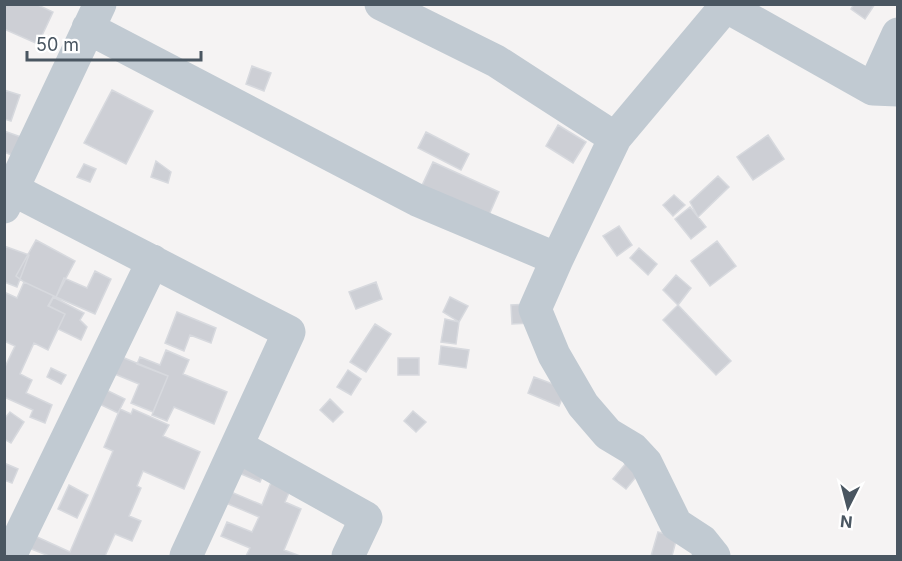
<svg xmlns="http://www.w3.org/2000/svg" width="902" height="561" font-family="Inter,sans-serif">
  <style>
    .building { fill: #cdcfd5; stroke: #d7d9de; stroke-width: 1.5 }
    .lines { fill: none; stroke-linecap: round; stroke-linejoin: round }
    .minor { stroke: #c1cad2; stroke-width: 33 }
  </style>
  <rect width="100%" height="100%" fill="#f5f3f3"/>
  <!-- building -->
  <path class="building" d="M4,4H36L53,12L38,44L4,29Z
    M854,4H875L865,19L851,9Z
    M252,66L271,73L264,91L246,84Z
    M4,90L20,95L11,121L4,119Z
    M112,90L153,111L126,164L84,143Z
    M558,125L586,142L573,163L546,146Z
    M4,131L21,137L14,156L4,152Z
    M426,132L469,154L461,170L418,148Z
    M768,135L784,159L753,180L737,157Z
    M156,161L171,172L168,183L151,177Z
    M433,162L499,192L485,224L418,194Z
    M84,164L96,169L90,182L77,177Z
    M718,176L729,187L698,217L690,202Z
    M674,195L685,205L673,216L663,205Z
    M690,207L706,227L691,239L675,219Z
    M619,226L632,245L617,256L603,236Z
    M36,240L75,261L56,297L24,282L16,276Z
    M717,241L736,266L710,286L691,261Z
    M4,246L29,255L17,287L4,282Z
    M639,248L657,264L648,275L630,258Z
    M95,271L111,279L95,314L56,297L64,278L87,288Z
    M676,275L691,288L678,305L663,290Z
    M24,282L54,296L49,306L65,314L48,350L34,343L20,374L32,380L26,393L52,405L45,423L30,417L33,410L4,397V369L15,346L4,341V292L17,298Z
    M376,282L382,299L356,309L349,292Z
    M53,297L84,313L80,320L87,327L81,340L58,329L65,314L48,306Z
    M450,297L468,306L459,322L443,312Z
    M530,304L531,323L512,324L511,305Z
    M678,305L731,361L716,375L663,320Z
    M177,312L216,328L211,343L190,335L184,351L165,343Z
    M445,319L459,322L456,344L441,342Z
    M375,324L391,334L366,372L350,362Z
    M441,346L469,350L466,368L439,364Z
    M166,350L189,360L183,374L227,392L214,424L174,407L167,421L152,415L168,376L137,364L140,357L160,365Z
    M117,355L168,376L153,412L131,403L139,384L110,372Z
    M398,358H419V375H398Z
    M51,368L66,375L61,384L47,377Z
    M348,370L361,379L351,395L337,387Z
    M534,377L566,389L559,406L528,393Z
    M98,386L125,399L118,413L91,400Z
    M330,399L343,412L333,422L320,410Z
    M120,409L131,414L133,409L169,425L163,436L200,452L184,489L143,471L137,486L141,488L129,516L141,521L132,541L115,534L105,556H49L29,548L35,536L70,552L113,451L104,447Z
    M413,411L426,422L416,432L404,421Z
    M10,412L24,422L11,443L4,439V419Z
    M632,456L645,466L626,489L613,479Z
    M245,459L266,468L260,482L239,473Z
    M4,463L18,469L12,483L4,480Z
    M274,475L293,483L285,502L301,509L284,550L300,556H246L250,548L221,536L227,522L252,532L259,517L226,503L231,492L262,505Z
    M69,485L88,495L77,518L58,509Z
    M658,532L677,537L672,556H651Z"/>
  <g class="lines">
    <!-- minor -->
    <path class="minor" d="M381,4L496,61L615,138L725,7
      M722,4L873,89L898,90
      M88,28L417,200L557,259L535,309L554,355L583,405L608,434L633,449L646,463L676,524L702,541L714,556
      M873,89L898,34
      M4,185L289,332L186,556
      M4,207L100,4
      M557,259L615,138
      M237,446L366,518L348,556
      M10,556L153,261"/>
  </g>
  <!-- border -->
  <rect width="902" height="561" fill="none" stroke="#4a5661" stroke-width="12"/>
  <!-- north arrow -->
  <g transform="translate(848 507) rotate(186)" stroke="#ffffff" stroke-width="4.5" paint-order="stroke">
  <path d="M0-4.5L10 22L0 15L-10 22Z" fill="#4a5661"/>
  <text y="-9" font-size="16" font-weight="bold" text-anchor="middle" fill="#4a5661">N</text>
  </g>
  <!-- scale -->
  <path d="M27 51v9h174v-9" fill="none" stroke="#4a5661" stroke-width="3"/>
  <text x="36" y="51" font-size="18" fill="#4a5661" stroke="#ffffff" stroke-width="4.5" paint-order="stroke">50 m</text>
</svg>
